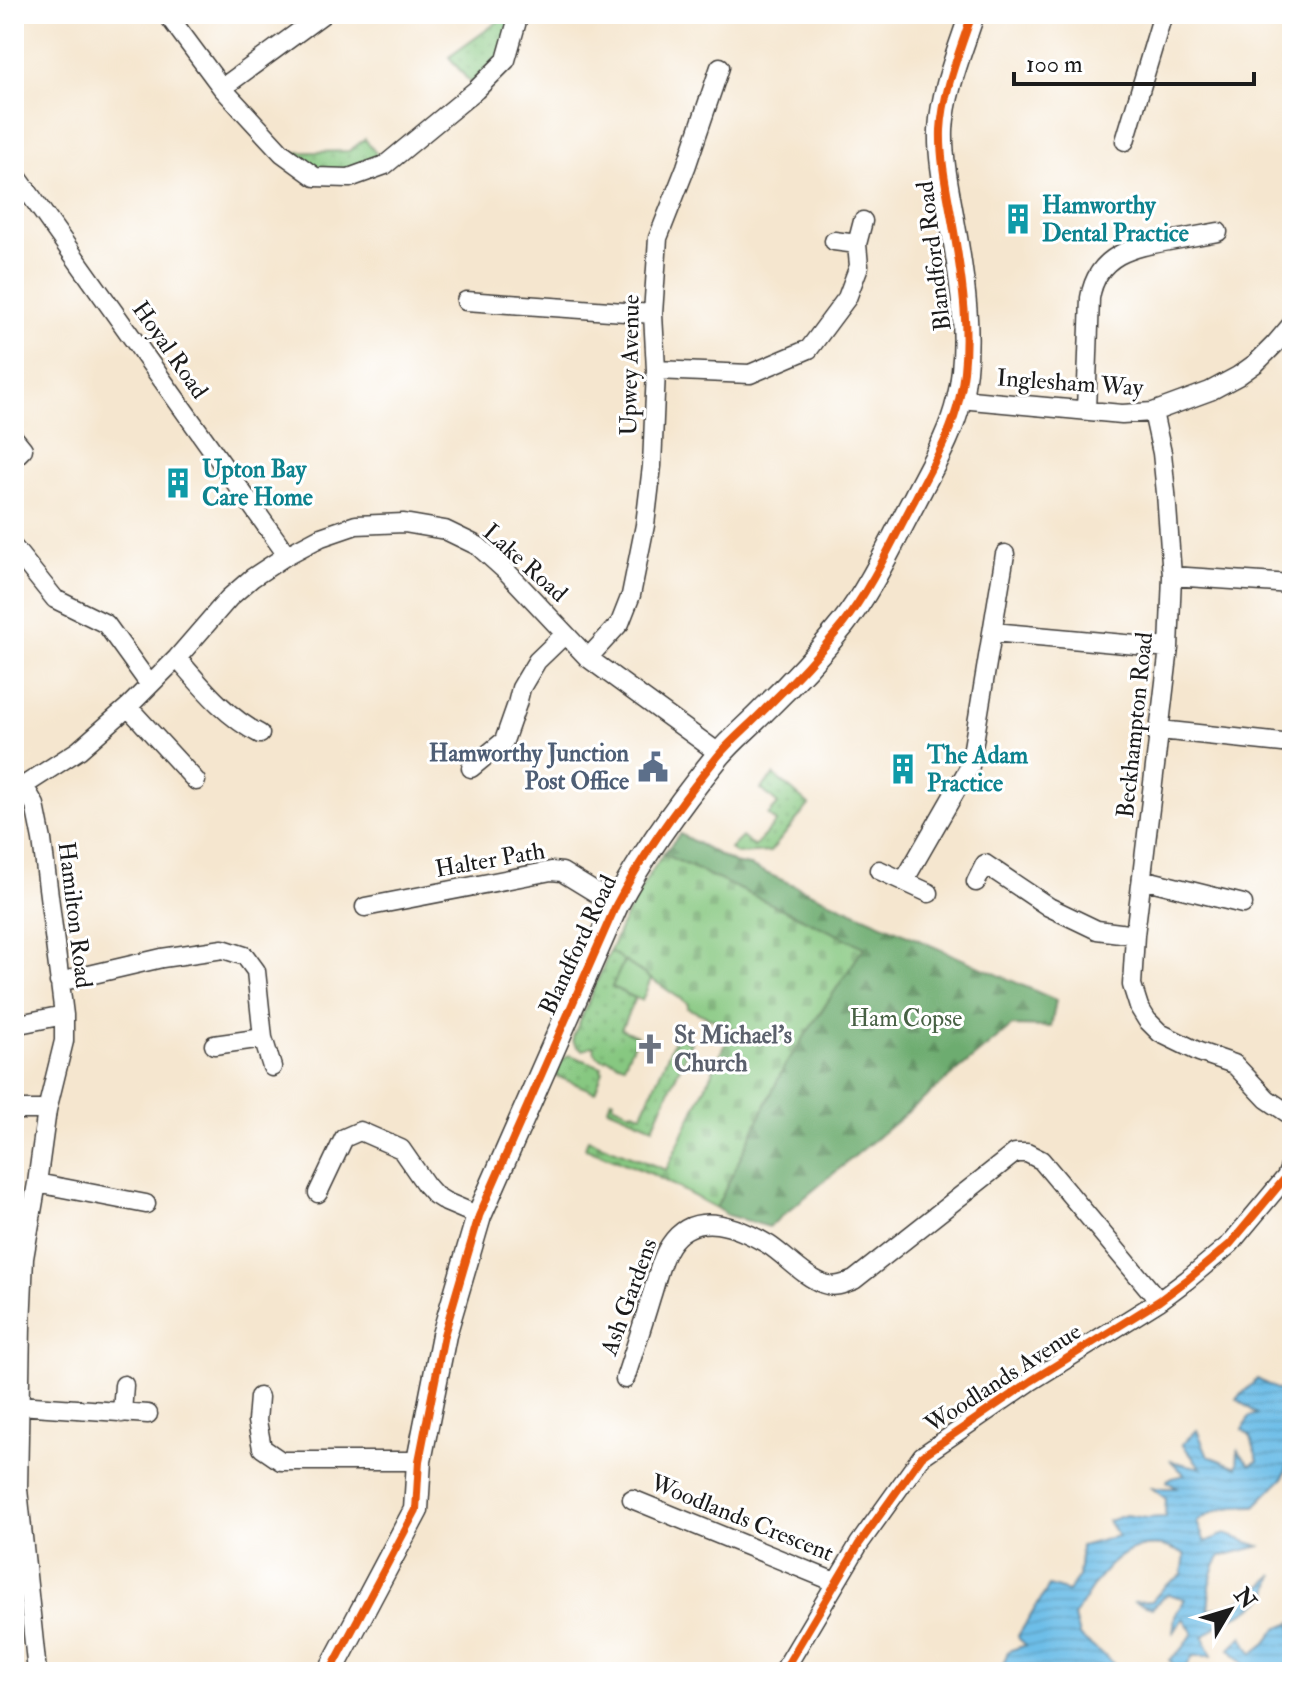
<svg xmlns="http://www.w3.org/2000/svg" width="1306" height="1686" font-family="'IM FELL Double Pica',serif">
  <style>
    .grass { fill: url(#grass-dots); stroke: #52724e; stroke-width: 2 }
    .forest { fill: url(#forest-firs); stroke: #446446; stroke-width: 2 }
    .cemetery { fill: url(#cemetery-stones); stroke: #52724e; stroke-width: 2 }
    .park { fill: #87c881; stroke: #52724e; stroke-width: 2 }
    .water { fill: url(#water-rules); stroke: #446d82; stroke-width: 2 }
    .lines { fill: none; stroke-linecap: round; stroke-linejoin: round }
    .minor-casing { stroke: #3d3a37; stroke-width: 21 }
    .secondary-casing { stroke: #3d3a37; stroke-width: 27 }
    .minor { stroke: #fff; stroke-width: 18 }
    .secondary { stroke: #fff; stroke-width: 24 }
    .cycleway-casing { stroke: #fff; stroke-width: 13 }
    .cycleway { stroke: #e8590c; stroke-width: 8 }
    .labels { text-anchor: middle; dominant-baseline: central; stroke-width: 6; stroke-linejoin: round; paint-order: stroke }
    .culture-label { font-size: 24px; font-weight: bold; fill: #0d838f; stroke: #fff; text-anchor: start }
    .street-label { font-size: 24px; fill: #1c1c1c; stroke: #fff }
    .service-label { font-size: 24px; font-weight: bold; fill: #4e5e75; stroke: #fff; text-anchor: end }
    .park-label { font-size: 24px; fill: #476144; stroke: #fff }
    .worship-label { font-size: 24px; font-weight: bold; fill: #5b616d; stroke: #fff; text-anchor: start }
  </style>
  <defs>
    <pattern id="grass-dots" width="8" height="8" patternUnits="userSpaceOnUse" patternTransform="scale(2)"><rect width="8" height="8" fill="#87c881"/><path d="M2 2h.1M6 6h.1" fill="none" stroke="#74ab6f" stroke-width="1.8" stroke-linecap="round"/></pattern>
    <pattern id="forest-firs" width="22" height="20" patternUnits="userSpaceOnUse" patternTransform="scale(2)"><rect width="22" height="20" fill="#6dac6f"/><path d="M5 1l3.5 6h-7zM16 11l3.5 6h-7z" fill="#598b5a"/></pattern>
    <pattern id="cemetery-stones" width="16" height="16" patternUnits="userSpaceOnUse" patternTransform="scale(2)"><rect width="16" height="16" fill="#87c881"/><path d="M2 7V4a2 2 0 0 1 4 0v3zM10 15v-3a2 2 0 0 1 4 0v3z" fill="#74ab6f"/></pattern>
    <pattern id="water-rules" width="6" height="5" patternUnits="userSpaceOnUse" patternTransform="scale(2)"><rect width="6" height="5" fill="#6dbee8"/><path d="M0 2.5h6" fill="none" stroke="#5ea3c6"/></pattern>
  </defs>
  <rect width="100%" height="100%" fill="#fff"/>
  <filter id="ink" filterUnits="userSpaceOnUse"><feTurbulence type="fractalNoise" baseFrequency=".0125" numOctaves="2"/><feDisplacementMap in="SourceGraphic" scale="16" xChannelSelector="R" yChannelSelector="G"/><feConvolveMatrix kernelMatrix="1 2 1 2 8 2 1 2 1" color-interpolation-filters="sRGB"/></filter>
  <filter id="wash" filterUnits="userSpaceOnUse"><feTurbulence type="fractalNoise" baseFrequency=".006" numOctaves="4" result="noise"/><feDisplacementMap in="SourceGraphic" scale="32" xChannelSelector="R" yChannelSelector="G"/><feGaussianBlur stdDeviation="1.8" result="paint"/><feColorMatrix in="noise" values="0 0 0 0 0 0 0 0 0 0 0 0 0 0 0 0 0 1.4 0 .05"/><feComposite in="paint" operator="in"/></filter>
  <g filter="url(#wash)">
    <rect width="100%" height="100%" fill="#f5e6cf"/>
    <!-- grass -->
    <path class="grass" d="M503,14H519L506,60L476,90L449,57L503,18Z
      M365,139L385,165L315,177L282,153L349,151Z
      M774,775L809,805L770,852L737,854L730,849L742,837L754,847L776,822L768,815L778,804L761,789Z
      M610,951L624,961L612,987L635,998L621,1029L637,1036L624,1065L606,1058L605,1060C598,1057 594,1055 594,1047L591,1046L584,1050C577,1047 573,1045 573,1037Z
      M676,1036L691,1042L653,1127L608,1108L611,1099L614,1100L613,1104L632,1113L633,1111L642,1114Z
      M570,1055L602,1067L601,1070L603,1071L595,1092L556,1076L562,1060Z"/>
    <!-- forest -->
    <path class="forest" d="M680,834L734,863L750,866L1056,1000L1051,1027L1012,1026L769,1227L727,1215L716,1208L784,1067L864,947L663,854Z"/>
    <!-- cemetery -->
    <path class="cemetery" d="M663,854L864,947L784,1067L716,1208L652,1174L585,1148L588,1139L666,1170L733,1028L687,1008L688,1004L610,951C625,915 641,886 663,854Z"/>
    <!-- park -->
    <path class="park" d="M624,961L651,979L642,1001L612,987Z"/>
    <!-- water -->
    <path class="water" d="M1257,1379L1280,1391L1292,1386V1455L1283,1478L1255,1506C1230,1507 1217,1507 1197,1522L1205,1542L1225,1534L1260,1546L1221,1556C1208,1575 1211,1586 1208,1609C1236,1607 1254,1595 1274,1575L1268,1595L1254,1607L1218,1625L1203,1637L1212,1656H1193L1183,1672H1181L1169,1660L1183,1648L1193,1633L1183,1618L1173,1634L1175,1615L1185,1599L1168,1594L1152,1608L1133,1602L1152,1601L1165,1586L1182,1575L1185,1555C1178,1552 1170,1547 1162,1546C1117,1540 1093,1585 1074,1617L1079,1636L1125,1672H1001L1008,1651L1026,1645L1019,1639L1018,1636L1049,1586L1068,1592L1078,1577L1081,1546L1118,1536L1108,1521L1126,1515L1146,1518L1165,1517L1166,1499L1152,1488H1178L1167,1482L1168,1479L1185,1475L1171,1461L1201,1468L1182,1444L1197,1430L1208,1456L1237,1467L1238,1450L1250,1465L1258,1461L1251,1437L1243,1430L1249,1417L1257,1414L1237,1399Z
      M1292,1622V1672H1243V1663L1230,1649L1243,1636L1252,1654L1266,1643L1277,1628Z"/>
  </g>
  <g filter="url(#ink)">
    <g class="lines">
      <!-- minor casing -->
      <g class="minor-casing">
        <path id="minor" d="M167,14L222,88L282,153L315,177L349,178L385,165L476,90L506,60L519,14
          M222,88L323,14
          M1125,141L1163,14
          M14,172L287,555
          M834,241L857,244
          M466,301L653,314
          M656,370L750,374L809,349L847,298L859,266L857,244L863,221
          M960,399L1122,414L1153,412L1210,391L1238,376L1256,363L1275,344L1292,324
          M1086,411L1090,298C1097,254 1133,247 1169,241C1186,238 1202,235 1218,232
          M1153,412L1162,453L1166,493L1172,576L1169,648L1135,935L1132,985L1139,1007L1147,1020L1160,1033L1199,1052L1234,1064L1267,1099L1292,1116
          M14,438L23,449L14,458
          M14,548L55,599L106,624L150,685
          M1172,576L1292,584
          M993,632L1169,648
          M177,658C202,687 226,717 260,734
          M588,658L620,623L631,595L645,525L652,466L656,370L653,314L658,238L686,167L720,67
          M128,707L196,781
          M1160,730L1292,744
          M471,768L504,741L517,704L521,688L537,661L565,634
          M24,786L35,805L42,840L64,1015V1041L47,1110L37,1183L24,1258L21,1326L18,1489L37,1672
          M14,792L79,750L128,707L177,658L229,598L252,578L287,555L321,537L356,525L404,523L445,530L478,546L508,573L588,658L720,754
          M879,870L929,893
          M1142,879L1243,904
          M904,881L970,766L1005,554
          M976,882L985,864L1049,907L1097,930L1135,935
          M365,907L551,871L562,872L616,905
          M59,982L162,958L223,949L245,956L256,971L263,1038L272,1067
          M14,1025L64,1015
          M214,1045L263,1038
          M14,1110H47
          M37,1183L146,1204
          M318,1193L344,1138L360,1131L401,1149L426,1185L435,1195L446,1202L479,1216
          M625,1379C634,1351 643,1324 651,1297C657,1279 660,1260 670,1245C695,1207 739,1227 769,1245C787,1257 803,1276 824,1284C835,1288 844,1284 854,1280L1015,1153H1027L1041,1160L1159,1301
          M259,1397L257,1421L262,1448L281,1461H419
          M19,1405L148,1414
          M122,1413L124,1385
          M632,1499L835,1582
          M783,1672L859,1544L922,1456L1031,1381L1159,1301L1187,1280L1230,1244L1286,1177L1292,1162"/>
      </g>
      <!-- secondary casing -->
      <g class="secondary-casing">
        <path id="secondary" d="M330,1672L416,1510L419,1461L444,1335L479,1216L616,905C644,852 680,803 718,756C732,739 750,725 765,709C792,683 819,654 843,624C872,587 892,541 915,499C931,467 951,435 959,400C973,344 962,276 952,220C947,191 940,160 941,130C943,91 960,51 972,14"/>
      </g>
      <!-- minor -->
      <use href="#minor" class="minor"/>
      <!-- secondary -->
      <use href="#secondary" class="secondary"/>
      <!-- cycleway casing -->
      <g class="cycleway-casing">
        <path id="cycleway" d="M330,1672L416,1510L419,1461L444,1335L479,1216L616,905C644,852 680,803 718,756C732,739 750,725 765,709C792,683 819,654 843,624C872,587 892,541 915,499C931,467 951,435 959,400C973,344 962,276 952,220C947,191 940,160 941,130C943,91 960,51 972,14
          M783,1672L859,1544L922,1456L1031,1381L1159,1301L1187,1280L1230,1244L1286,1177L1292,1162"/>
      </g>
      <!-- cycleway -->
      <use href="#cycleway" class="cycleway"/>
    </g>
  </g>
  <!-- icons -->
  <defs>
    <g id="building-bare" transform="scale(2.4)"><path d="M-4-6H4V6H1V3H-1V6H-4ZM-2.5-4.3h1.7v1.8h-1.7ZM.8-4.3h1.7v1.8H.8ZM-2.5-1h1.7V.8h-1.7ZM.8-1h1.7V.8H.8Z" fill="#0f9aa8" stroke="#fff" stroke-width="2.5" paint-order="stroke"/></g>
    <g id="civic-bare" transform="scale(2.4)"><path d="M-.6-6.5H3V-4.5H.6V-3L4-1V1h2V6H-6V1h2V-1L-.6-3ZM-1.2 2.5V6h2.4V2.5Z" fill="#5c6f8a" stroke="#fff" stroke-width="2.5" paint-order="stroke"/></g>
    <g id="church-bare" transform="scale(2.4)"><path d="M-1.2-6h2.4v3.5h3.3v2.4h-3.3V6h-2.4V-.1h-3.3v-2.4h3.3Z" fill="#6b7280" stroke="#fff" stroke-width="2.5" paint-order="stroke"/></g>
  </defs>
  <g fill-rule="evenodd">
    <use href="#building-bare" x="1018" y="219"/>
    <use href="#building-bare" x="178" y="483"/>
    <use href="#civic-bare" x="653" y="767"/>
    <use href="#building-bare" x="903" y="769"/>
    <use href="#church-bare" x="650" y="1049"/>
  </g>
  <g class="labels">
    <!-- culture labels -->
    <g class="culture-label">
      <text x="1042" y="205">Hamworthy<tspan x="1042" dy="28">Dental Practice</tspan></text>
      <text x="202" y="469">Upton Bay<tspan x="202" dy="28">Care Home</tspan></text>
      <text x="927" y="755">The Adam<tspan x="927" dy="28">Practice</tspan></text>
    </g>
    <!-- street labels -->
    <g class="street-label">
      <text transform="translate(934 256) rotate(-97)">Blandford Road</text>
      <text transform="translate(170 350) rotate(55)">Hoyal Road</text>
      <text transform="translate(630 365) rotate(-89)">Upwey Avenue</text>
      <text transform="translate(1070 383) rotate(4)">Inglesham Way</text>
      <text transform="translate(525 563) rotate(42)">Lake Road</text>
      <text transform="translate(1135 725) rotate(-84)">Beckhampton Road</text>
      <text transform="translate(490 860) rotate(-10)">Halter Path</text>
      <text transform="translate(75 915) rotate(83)">Hamilton Road</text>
      <text transform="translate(578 945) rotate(-65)">Blandford Road</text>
      <text transform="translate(629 1297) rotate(-70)">Ash Gardens</text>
      <text transform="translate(1003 1378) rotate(-33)">Woodlands Avenue</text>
      <text transform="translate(742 1518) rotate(22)">Woodlands Crescent</text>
    </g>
    <!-- service labels -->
    <g class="service-label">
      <text x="629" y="753">Hamworthy Junction<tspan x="629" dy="28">Post Office</tspan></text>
    </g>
    <!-- park labels -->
    <g class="park-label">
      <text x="906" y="1018">Ham Copse</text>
    </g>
    <!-- worship labels -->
    <g class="worship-label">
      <text x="674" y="1035">St Michael's<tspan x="674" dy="28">Church</tspan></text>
    </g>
  </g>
  <!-- margin -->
  <rect width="1306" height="1686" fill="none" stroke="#fff" stroke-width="48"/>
  <!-- north arrow -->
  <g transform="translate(1230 1610) rotate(52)" stroke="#ffffff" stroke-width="6" paint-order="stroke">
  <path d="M0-6L14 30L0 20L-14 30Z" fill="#1c1c1c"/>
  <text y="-12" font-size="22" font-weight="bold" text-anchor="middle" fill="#1c1c1c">N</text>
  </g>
  <!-- scale -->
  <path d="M1014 72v12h240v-12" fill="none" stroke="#1c1c1c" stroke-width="4"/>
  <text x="1026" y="72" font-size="24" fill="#1c1c1c" stroke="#ffffff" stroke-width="6" paint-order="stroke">100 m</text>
</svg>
